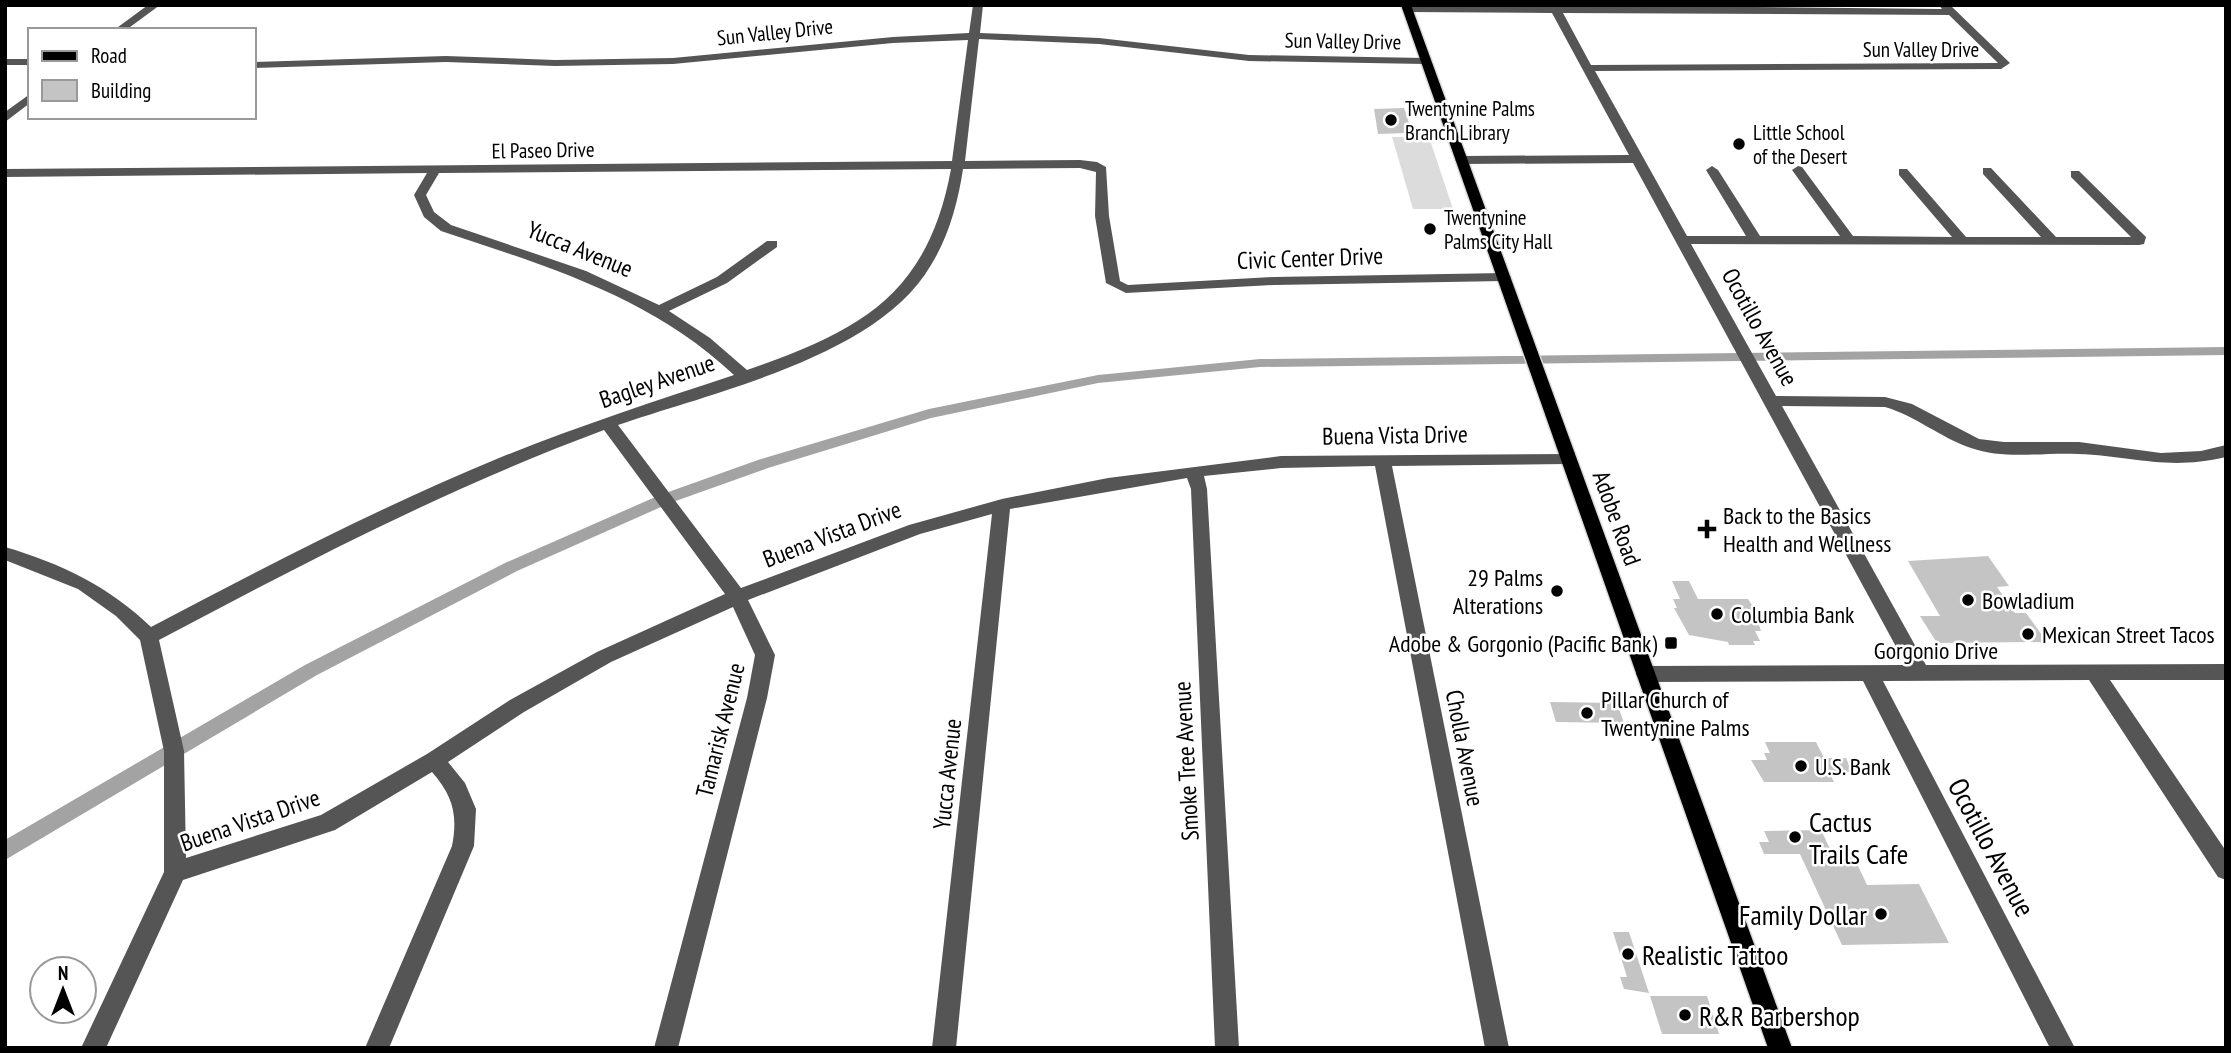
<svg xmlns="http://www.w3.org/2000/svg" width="2231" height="1053" font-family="'PT Sans Narrow',sans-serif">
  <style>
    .green { fill: #dcdcdc }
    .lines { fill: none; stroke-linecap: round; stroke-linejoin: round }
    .canal { fill: #a3a3a3; fill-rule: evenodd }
    .building { fill: #c4c4c4 }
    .major-casing { stroke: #dbdbdb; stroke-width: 3 }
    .minor { fill: #555; fill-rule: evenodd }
    .major { fill: #000; fill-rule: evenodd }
    .poi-dot { fill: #000; stroke: #fff; stroke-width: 2.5 }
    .labels { text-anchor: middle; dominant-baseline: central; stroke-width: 5; stroke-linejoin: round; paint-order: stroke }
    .far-street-label { font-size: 21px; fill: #000; stroke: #fff }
    .far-poi-label { font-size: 21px; fill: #000; stroke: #fff; text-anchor: start }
    .street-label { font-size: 24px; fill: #000; stroke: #fff }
    .poi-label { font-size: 24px; fill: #000; stroke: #fff; text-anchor: start }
    .near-poi-label { font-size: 28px; fill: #000; stroke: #fff; text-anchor: start }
    .near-street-label { font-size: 28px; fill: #000; stroke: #fff }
  </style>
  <rect width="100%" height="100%" fill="#fff"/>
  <!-- green -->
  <path class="green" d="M1392,137H1429L1453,209H1413Z"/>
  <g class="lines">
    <!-- canal -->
    <path class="canal" d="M2226,347V355L1260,367L1098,383L931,418L768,468L670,503L517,571L317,675L5,860V840L305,665L505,563L660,495L758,460L929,409L1098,375L1260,359Z"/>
  </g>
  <!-- building -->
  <path class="building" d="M1404,108L1409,123L1418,127L1407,133L1378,134L1374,109Z
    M1988,556L2009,586L1997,587L2015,613H2026L2047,642L1937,643L1920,616H1940L1908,561Z
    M1672,581H1689L1698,599H1748L1761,619H1757L1761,631H1755L1760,641H1753L1755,645H1729L1728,642L1689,635L1674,608H1677L1673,599H1680Z
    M1550,702L1617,703L1624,723L1556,722Z
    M1765,742H1816L1824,758H1846L1852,772H1829L1834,782H1764L1751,760H1767L1764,753H1770Z
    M1821,830L1832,853H1852L1867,885L1919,884L1949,943L1842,945L1800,854H1764L1759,842H1769L1764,831Z
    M1613,932H1629L1649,993L1624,989L1620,977H1627Z
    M1650,996H1707L1719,1034H1662Z"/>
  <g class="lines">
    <!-- major casing -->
    <g class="major-casing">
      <path id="major" d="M1401,5H1411L1792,1048H1768Z"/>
    </g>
    <!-- minor -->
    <path class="minor" d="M148,5H160L126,30H114Z
      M973,5H983L980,33L1099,38L1249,55L1425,58L1431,61L1425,64L1249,61L1099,44L979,39L965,161L1080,160L1097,162L1106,167L1109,216L1120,281L1128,285L1274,277L1504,273L1511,277L1504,281L1274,285L1126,293L1106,283L1095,216L1096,172L1080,168L963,169C958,202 949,236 931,265C878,357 712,392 618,425L741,588L909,525L1002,499L1108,478L1281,456L1573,454L1575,458L1567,464L1392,466L1509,1048H1485L1375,466L1281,468L1204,476L1207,489L1239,1048H1215L1191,489L1187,478L1010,509L956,1048H932L992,514L920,534L748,600L775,655L767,698L678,1048H654L747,698L755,655L733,607L611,662L524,712L448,762L465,783L476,809L474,846L389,1048H365L452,846C458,815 453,796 432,772L335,830L183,880L106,1048H81L164,872V751L140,640L116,616L78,589L5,560V547C60,563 110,587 151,627C265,567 380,507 499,458C576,427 655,401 734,375C651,297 547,266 441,231L424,217L414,195L427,173L5,177V169L952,161L968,40L893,43L673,64L555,66L446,62L254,68V62L446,56L555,60L673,58L893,37L969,33ZM951,169C928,295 860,331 747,370L710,338L669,311L727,283L777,247V241H767L717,277L659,305L586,271L451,225L434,212L426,195L439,173ZM604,430L725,594L597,652L510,700L427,754L321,815L186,858L184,751L159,640C304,563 450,487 604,430Z
      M1548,5L1942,9L1939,5H1950L2010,63L2001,69L1595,71L1687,236H1746L1706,170L1712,166L1718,170L1760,236H1840L1792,170L1798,166L1802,167L1853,236L1952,237L1899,175V169H1907L1966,237H2041L1983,174V168H1991L2056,237H2131L2071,177V171H2079L2146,237L2144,244L2139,245L1691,244L1776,396L1885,397L1912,404L1979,439L2004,442H2079L2161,453L2201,451L2226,445V457C2167,471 2134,456 2078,454C2043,452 2004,460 1971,448C1941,438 1916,416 1885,407L1782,406L1926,665L2226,664V680H2110L2226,851V880L2218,877L2089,680L1883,681L2075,1048H2050L1863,681L1646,682L1639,680L1636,674L1639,668L1646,666L1906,665L1633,163L1461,164L1455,160L1461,156L1629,155L1552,13L1407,12L1402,9L1407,6ZM1563,13L1949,15L1998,63L1591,65Z
      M5,59H30V65H5Z
      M30,94V103L5,122V112Z"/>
    <!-- major -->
    <use href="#major" class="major"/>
  </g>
  <!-- markers -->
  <g class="poi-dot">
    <circle cx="1391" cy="120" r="7"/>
    <circle cx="1739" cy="144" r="7"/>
    <circle cx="1430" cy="229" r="7"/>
    <path d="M1703.5 518.5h7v7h7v7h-7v7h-7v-7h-7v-7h7z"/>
    <circle cx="1557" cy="591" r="7"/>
    <circle cx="1968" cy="600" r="7"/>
    <circle cx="1717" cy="614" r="7"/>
    <circle cx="2028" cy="634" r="7"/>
    <rect x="1664" y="636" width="14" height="14" rx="3.5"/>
    <circle cx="1587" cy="713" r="7"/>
    <circle cx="1801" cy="766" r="7"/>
    <circle cx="1795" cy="837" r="7"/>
    <circle cx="1881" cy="914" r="7"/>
    <circle cx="1628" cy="954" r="7"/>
    <circle cx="1685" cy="1015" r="7"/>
  </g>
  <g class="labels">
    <!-- far-street labels -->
    <g class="far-street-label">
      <text transform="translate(775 32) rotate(-6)">Sun Valley Drive</text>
      <text transform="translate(1343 41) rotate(1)">Sun Valley Drive</text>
      <text x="1921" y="49">Sun Valley Drive</text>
      <text transform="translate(543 150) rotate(-1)">El Paseo Drive</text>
    </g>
    <!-- far-poi labels -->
    <g class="far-poi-label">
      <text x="1405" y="108">Twentynine Palms<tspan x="1405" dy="24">Branch Library</tspan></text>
      <text x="1753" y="132">Little School<tspan x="1753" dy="24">of the Desert</tspan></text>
      <text x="1444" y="217">Twentynine<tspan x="1444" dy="24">Palms City Hall</tspan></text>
    </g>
    <!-- street labels -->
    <g class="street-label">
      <text transform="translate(580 249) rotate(22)">Yucca Avenue</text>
      <text transform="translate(1310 258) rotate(-2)">Civic Center Drive</text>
      <text transform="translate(1760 327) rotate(61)">Ocotillo Avenue</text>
      <text transform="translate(657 381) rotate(-19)">Bagley Avenue</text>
      <text transform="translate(1395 435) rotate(-1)">Buena Vista Drive</text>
      <text transform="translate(1617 518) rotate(70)">Adobe Road</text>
      <text transform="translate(832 534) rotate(-21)">Buena Vista Drive</text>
      <text x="1936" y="650">Gorgonio Drive</text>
      <text transform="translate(720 730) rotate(-76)">Tamarisk Avenue</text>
      <text transform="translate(1465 748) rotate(79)">Cholla Avenue</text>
      <text transform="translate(1186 761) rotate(-93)">Smoke Tree Avenue</text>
      <text transform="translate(947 774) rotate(-84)">Yucca Avenue</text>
      <text transform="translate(250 820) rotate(-19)">Buena Vista Drive</text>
    </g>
    <!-- poi labels -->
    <g class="poi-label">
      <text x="1723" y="515">Back to the Basics<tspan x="1723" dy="28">Health and Wellness</tspan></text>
      <text x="1543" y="577" text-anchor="end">29 Palms<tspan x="1543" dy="28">Alterations</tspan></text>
      <text x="1982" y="600">Bowladium</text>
      <text x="1731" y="614">Columbia Bank</text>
      <text x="2042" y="634">Mexican Street Tacos</text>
      <text x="1657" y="643" text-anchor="end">Adobe &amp; Gorgonio (Pacific Bank)</text>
      <text x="1601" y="699">Pillar Church of<tspan x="1601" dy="28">Twentynine Palms</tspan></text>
      <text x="1815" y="766">U.S. Bank</text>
    </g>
    <!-- near-poi labels -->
    <g class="near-poi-label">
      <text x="1809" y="821">Cactus<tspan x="1809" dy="32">Trails Cafe</tspan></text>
      <text x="1867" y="914" text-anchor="end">Family Dollar</text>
      <text x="1642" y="954">Realistic Tattoo</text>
      <text x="1699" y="1015">R&amp;R Barbershop</text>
    </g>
    <!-- near-street labels -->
    <g class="near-street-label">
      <text transform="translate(1992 847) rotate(62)">Ocotillo Avenue</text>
    </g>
  </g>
  <!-- border -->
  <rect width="2231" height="1053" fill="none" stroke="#000000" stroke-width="14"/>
  <!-- legend -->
  <rect x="28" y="28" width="228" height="91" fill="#ffffff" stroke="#999999" stroke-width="2"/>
  <rect x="42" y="51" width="35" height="10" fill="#000000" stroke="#999999" stroke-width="2"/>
  <text x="91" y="63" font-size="21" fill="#000000">Road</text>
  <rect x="42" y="80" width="35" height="21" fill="#c4c4c4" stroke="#999999" stroke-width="2"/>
  <text x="91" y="98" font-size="21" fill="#000000">Building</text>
  <!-- north arrow -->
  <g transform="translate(63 990)"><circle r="33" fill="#ffffff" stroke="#999999" stroke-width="2"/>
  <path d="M0-5L12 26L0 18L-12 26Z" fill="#000000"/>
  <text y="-10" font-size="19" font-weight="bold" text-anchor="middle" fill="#000000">N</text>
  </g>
</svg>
